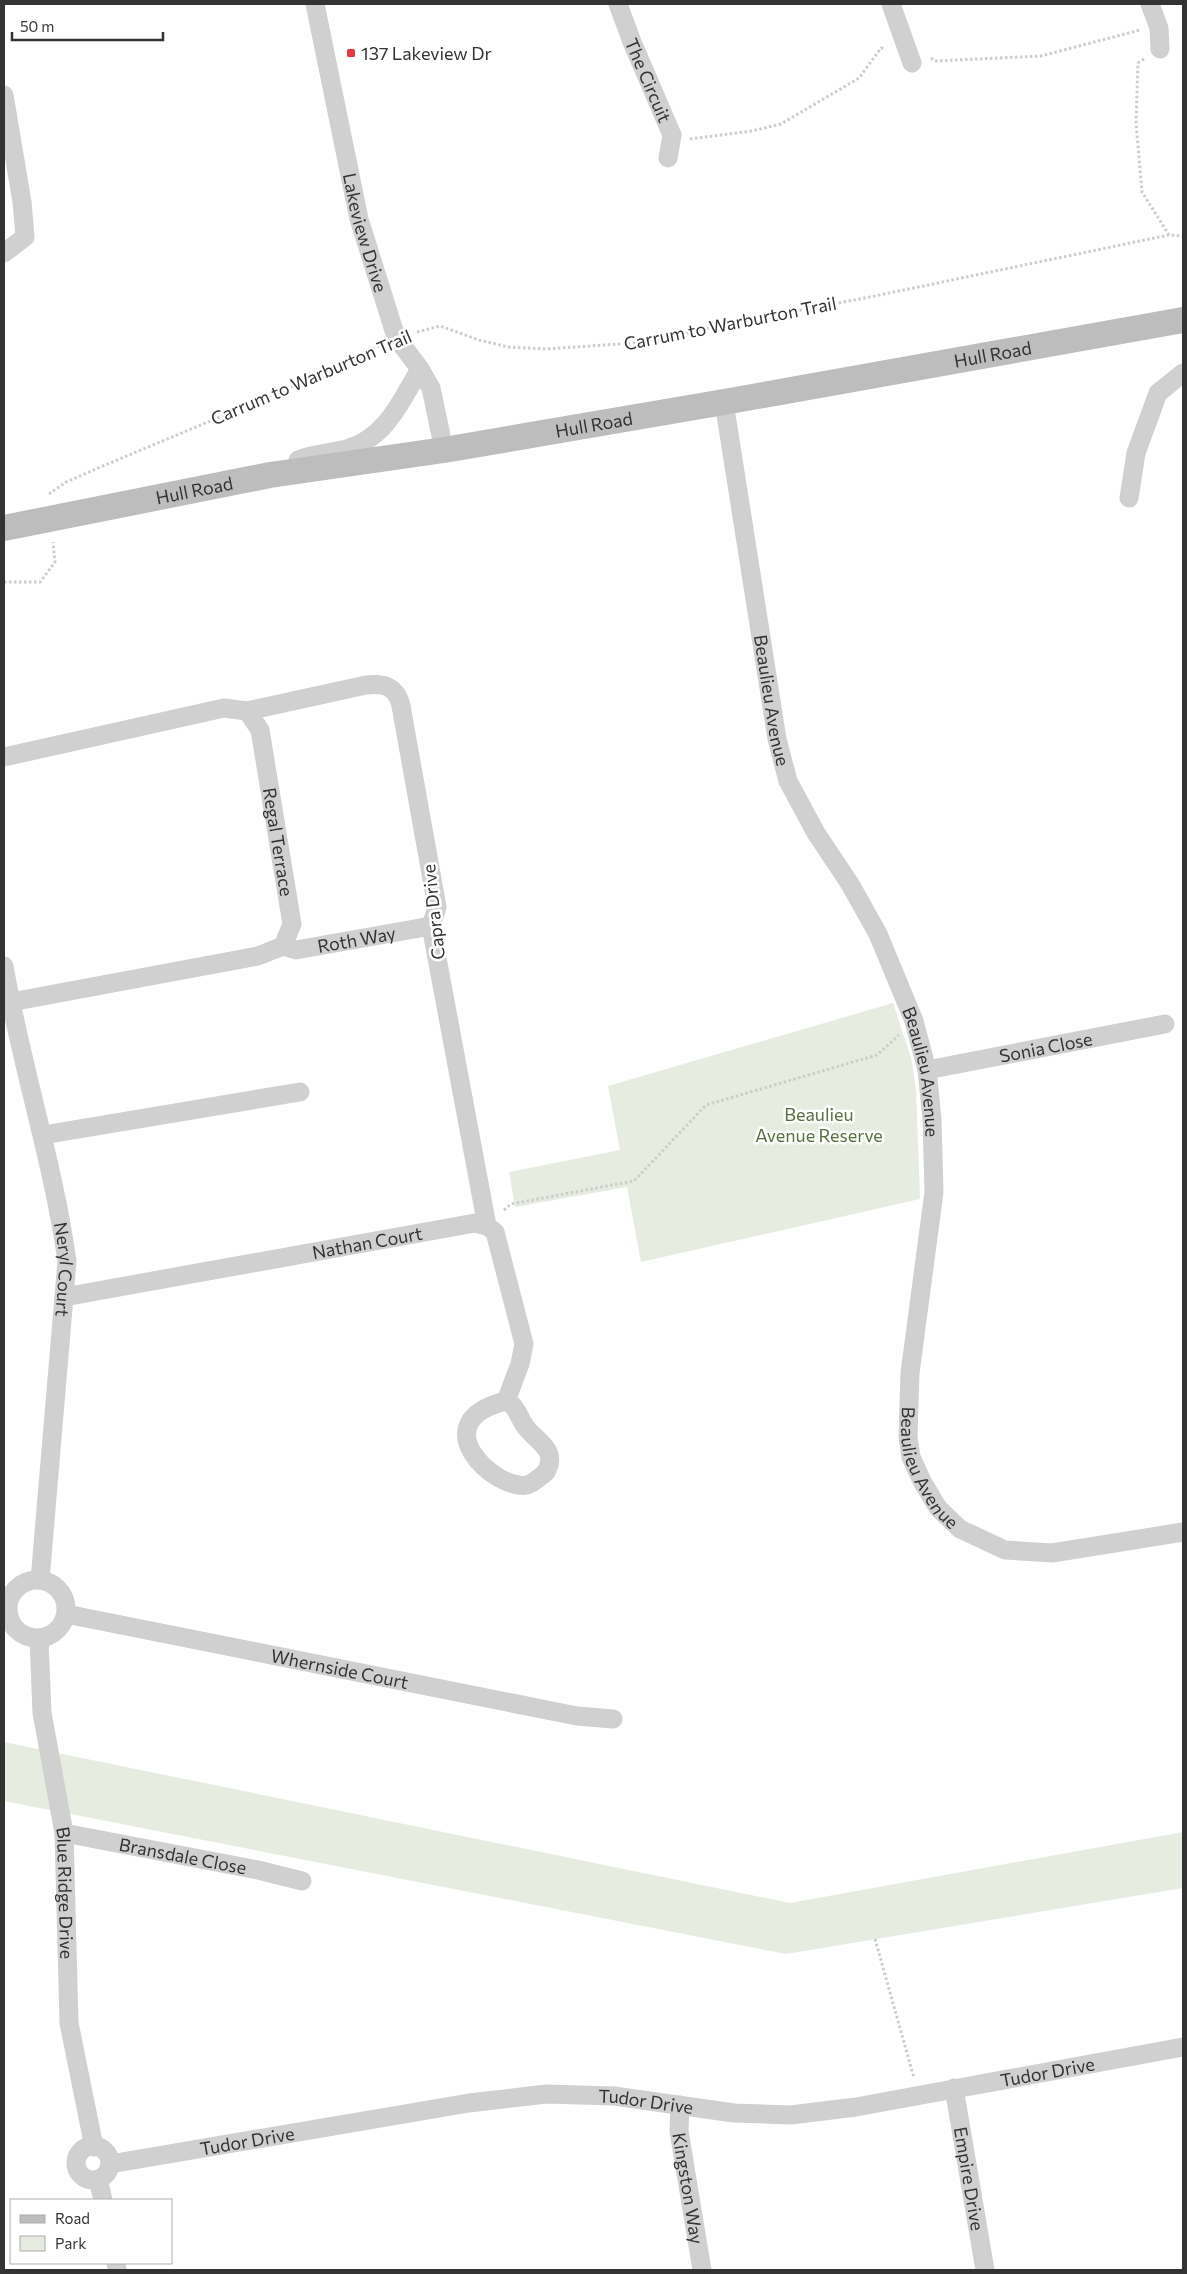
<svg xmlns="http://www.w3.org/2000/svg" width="1187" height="2274" font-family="Commissioner,sans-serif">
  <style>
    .green { fill: #e6ecdf }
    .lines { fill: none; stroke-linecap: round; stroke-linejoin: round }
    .path { stroke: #cdcdcd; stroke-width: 3; stroke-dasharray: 2.5 2.5; stroke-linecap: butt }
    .minor { stroke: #d0d0d0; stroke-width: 19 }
    .secondary { stroke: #bdbdbd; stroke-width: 26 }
    .poi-dot { fill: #e63946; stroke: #fff; stroke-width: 2 }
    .labels { text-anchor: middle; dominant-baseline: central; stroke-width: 5; stroke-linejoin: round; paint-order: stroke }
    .poi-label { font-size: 18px; fill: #333; stroke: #fff; text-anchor: start }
    .street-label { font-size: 18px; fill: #333; stroke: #fff }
    .park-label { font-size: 18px; fill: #56703f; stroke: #fff }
  </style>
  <rect width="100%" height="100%" fill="#fff"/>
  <!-- green -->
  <path class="green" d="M893,1003L911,1058L916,1089L920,1199L641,1262L627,1187L515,1207L509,1172L620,1150L608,1086Z
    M4,1742L790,1903L1183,1832V1888L786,1954L4,1801Z"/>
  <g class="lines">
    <!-- path -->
    <path class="path" d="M931,58L935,61L1041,56L1140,30
      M1144,59L1138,63L1136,123L1142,192L1169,235
      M690,139L752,131L781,124L859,78L881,48L886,49
      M417,332L440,326L479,340L508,347L546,349L648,342L732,323L870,297L1169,235L1183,236
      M49,494L66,482L98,468L294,386L381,345
      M4,582H40L55,562L53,542
      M504,1210L511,1204L634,1181L706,1105L877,1055L899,1035
      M875,1939L914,2078"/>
    <!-- minor -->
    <g class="minor">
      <path id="s1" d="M315,4L359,219L396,337L420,369L431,388L444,450"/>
      <path id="s2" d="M618,4L632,42L672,135L668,158"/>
      <path d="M891,4L912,63"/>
      <path d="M1150,4L1159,28L1160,49"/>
      <path d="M4,95L22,202L25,237L4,253"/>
      <path id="s3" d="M724,402L777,739L788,781L816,833L850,884L878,934L914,1021L927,1070L932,1119L934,1192L910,1373L908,1437L911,1457L922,1481L938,1508L960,1529L1005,1550L1052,1553L1183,1532"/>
      <path d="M298,460C313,454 331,453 347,449C386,438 401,401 420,369"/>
      <path d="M1129,498L1136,453L1158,393L1183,373"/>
      <path d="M247,711L366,685C385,683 397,687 401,706L437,907L431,926L487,1226"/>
      <path id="s4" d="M4,757L224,708L247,711L260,730L292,924L283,946L258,956L11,1002"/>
      <path id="s5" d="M283,946L296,950L431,926"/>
      <path id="s6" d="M4,966C21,1065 53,1161 67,1261L40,1580"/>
      <path id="s7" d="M927,1070L1165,1024"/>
      <path d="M43,1135L300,1092"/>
      <path id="s8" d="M64,1297L475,1223L487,1226L495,1232L524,1344L520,1364L506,1401"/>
      <path d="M506,1401C517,1406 518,1416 525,1426C535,1441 559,1449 546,1472C540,1477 534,1483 527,1485C495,1491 421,1422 506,1401Z"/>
      <circle cx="37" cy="1609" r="29"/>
      <path id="s9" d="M66,1614L577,1716L613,1719"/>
      <path id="s10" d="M39,1639L42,1713L64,1833L69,2023L94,2147"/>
      <path id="s11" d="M64,1833L258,1870L302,1881"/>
      <path id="s12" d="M954,2088L985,2270"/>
      <path id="s13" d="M680,2105L679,2131L702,2270"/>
      <circle cx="93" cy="2163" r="17"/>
      <path id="s14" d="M110,2164L469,2103L546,2094L614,2096L734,2113L791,2115L856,2107L1183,2047"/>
      <path d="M98,2179L103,2200"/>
      <path d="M116,2263L117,2270"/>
    </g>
    <!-- secondary -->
    <path class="secondary" id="s15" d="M4,528L270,475L444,450L724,402L1183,320"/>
  </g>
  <!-- markers -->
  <rect class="poi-dot" x="346" y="48" width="10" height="10" rx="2.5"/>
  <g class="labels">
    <!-- poi labels -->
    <g class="poi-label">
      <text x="361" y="53">137 Lakeview Dr</text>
    </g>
    <!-- street labels -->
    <g class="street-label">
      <text stroke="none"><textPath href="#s2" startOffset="82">The Circuit</textPath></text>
      <text stroke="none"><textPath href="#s1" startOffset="234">Lakeview Drive</textPath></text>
      <text transform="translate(730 323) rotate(-11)">Carrum to Warburton Trail</text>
      <text stroke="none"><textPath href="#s15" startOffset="1004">Hull Road</textPath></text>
      <text transform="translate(311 377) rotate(-23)">Carrum to Warburton Trail</text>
      <text stroke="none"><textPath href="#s15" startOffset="599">Hull Road</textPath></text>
      <text stroke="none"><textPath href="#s15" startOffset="194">Hull Road</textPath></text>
      <text stroke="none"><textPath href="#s3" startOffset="302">Beaulieu Avenue</textPath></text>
      <text stroke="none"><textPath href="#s4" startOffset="385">Regal Terrace</textPath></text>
      <text transform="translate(433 912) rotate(-96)">Capra Drive</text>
      <text stroke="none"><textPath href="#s5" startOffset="75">Roth Way</textPath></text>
      <text stroke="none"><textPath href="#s7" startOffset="121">Sonia Close</textPath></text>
      <text stroke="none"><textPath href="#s3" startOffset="708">Beaulieu Avenue</textPath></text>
      <text stroke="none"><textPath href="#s8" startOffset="308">Nathan Court</textPath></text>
      <text stroke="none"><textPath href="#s6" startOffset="310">Neryl Court</textPath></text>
      <text stroke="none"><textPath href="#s3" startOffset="1112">Beaulieu Avenue</textPath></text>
      <text stroke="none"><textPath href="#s9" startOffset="279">Whernside Court</textPath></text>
      <text stroke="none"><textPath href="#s11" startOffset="121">Bransdale Close</textPath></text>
      <text stroke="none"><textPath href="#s10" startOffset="256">Blue Ridge Drive</textPath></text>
      <text stroke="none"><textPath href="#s14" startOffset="948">Tudor Drive</textPath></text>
      <text stroke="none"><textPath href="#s14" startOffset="542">Tudor Drive</textPath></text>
      <text stroke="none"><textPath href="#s14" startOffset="139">Tudor Drive</textPath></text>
      <text stroke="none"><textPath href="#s12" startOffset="92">Empire Drive</textPath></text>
      <text stroke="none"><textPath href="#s13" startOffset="84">Kingston Way</textPath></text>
    </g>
    <!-- park labels -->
    <g class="park-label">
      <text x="819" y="1114">Beaulieu<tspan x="819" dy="21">Avenue Reserve</tspan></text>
    </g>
  </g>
  <!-- border -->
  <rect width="1187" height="2274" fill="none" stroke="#333333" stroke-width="10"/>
  <!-- legend -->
  <rect x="10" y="2199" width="162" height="65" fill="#ffffff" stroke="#adadad"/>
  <rect x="20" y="2215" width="25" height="8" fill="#bdbdbd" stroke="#adadad"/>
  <text x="55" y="2224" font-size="15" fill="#333333">Road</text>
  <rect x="20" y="2236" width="25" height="15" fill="#e6ecdf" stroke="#adadad"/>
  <text x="55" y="2249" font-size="15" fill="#333333">Park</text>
  <!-- scale -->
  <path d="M12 32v8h151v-8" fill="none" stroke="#333333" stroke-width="2.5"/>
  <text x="20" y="32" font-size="15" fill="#333333" stroke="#ffffff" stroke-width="4" paint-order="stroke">50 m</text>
</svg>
